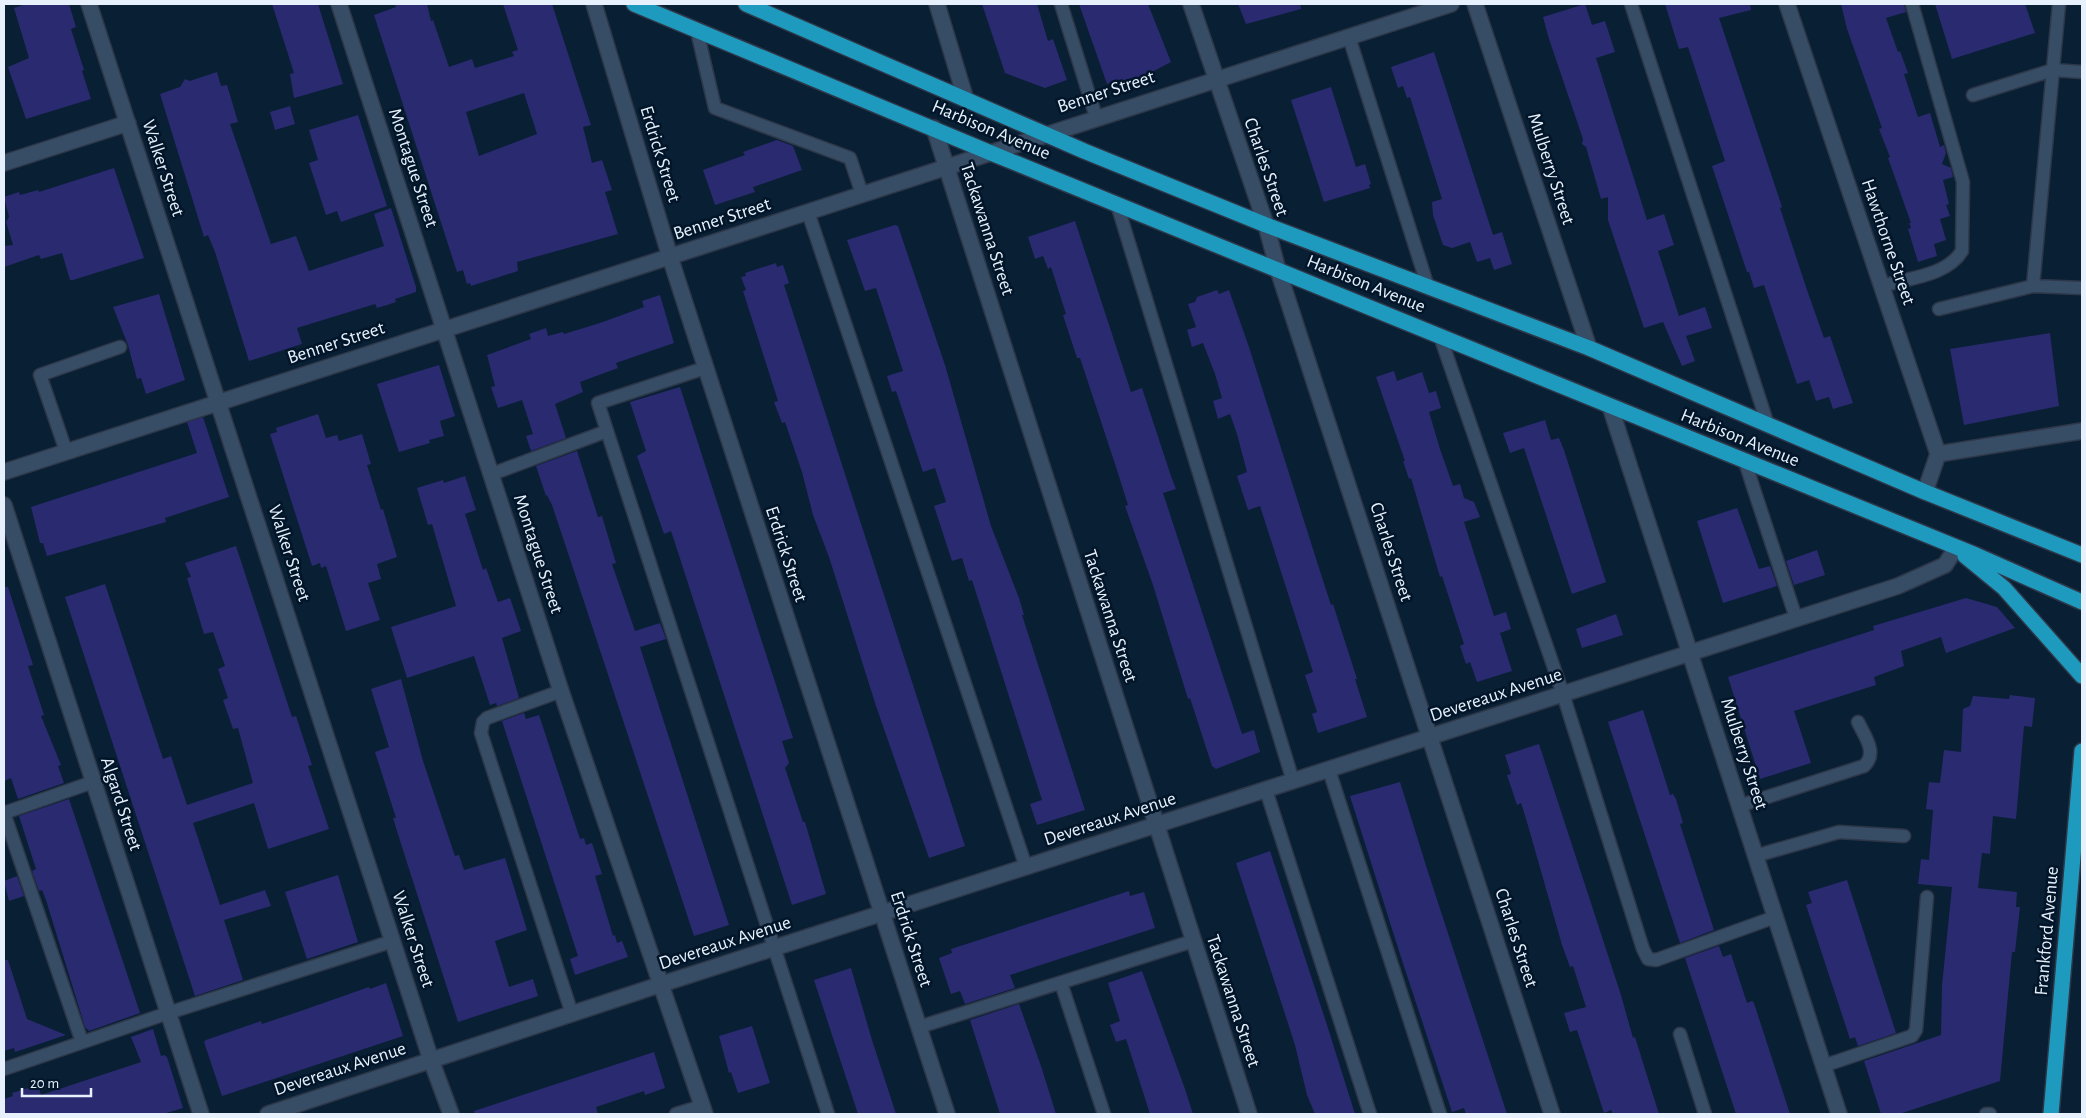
<svg xmlns="http://www.w3.org/2000/svg" width="2086" height="1118" font-family="'Alegreya Sans',sans-serif">
  <style>
    .building { fill: #2a2a70; fill-rule: evenodd }
    .lines { fill: none; stroke-linecap: round; stroke-linejoin: round }
    .lane-casing { stroke: #2e3748; stroke-width: 15 }
    .street-casing { stroke: #2e3748; stroke-width: 18 }
    .primary-casing { stroke: #2e3748; stroke-width: 18 }
    .lane { stroke: #364d65; stroke-width: 12 }
    .street { stroke: #364d65; stroke-width: 15 }
    .primary { stroke: #1f9abf; stroke-width: 15 }
    .labels { text-anchor: middle; dominant-baseline: central; stroke-width: 5; stroke-linejoin: round; paint-order: stroke }
    .street-label { font-size: 19px; fill: #e6f1fd; stroke: #021529 }
  </style>
  <rect width="100%" height="100%" fill="#091f34"/>
  <!-- building -->
  <path class="building" d="M26,4H69L76,27L71,29L84,70L82,71L91,99L26,119L8,67L29,58L14,8Z
    M272,4H318L343,84L294,98L290,74L294,73Z
    M395,4H427L431,21L433,20L449,67L472,59L475,68L514,56L512,52L518,50L503,4H552L591,125L583,127L592,163L602,160L612,190L605,192L618,234L517,262L518,271L471,286L470,283L467,284L463,270L457,272L374,15L396,7ZM524,93L537,134L479,156L466,112Z
    M982,4H1037L1048,41L1053,39L1067,80L1045,88L1005,73Z
    M1079,4H1148L1171,62L1152,72V74L1129,82L1128,79L1111,85L1110,83L1107,84Z
    M1238,4H1300L1301,9L1246,24Z
    M1585,4L1592,25L1605,21L1615,52L1596,58L1647,220L1664,214L1674,245L1658,251L1679,316L1705,307L1712,328L1686,336L1695,361L1682,366L1663,322L1644,328L1608,220V197L1601,199L1586,147L1582,144L1583,139L1549,39L1543,17Z
    M1665,4H1750L1751,10L1719,18L1782,207L1780,208L1807,290L1824,338L1830,336L1853,403L1833,409L1829,397L1816,401L1809,380L1797,384L1764,285L1754,288L1749,272H1747L1712,166L1725,161L1688,47L1679,49Z
    M1841,4H1904L1906,12L1886,18L1898,52L1900,51L1908,73L1904,74L1918,117L1930,113L1940,147L1944,145L1946,153L1942,164L1951,168L1953,177L1943,180L1949,204L1946,205L1950,216L1940,219L1946,240L1934,244L1937,256L1918,262L1908,229L1911,228L1909,223H1911L1888,158L1890,157L1879,129L1882,128L1847,29Z
    M1935,4H2025L2035,33L1952,59Z
    M1434,52L1493,235L1502,232L1512,264L1494,270L1490,258L1477,262L1470,242L1452,248L1443,245L1433,215L1432,202L1442,199L1410,97L1407,98L1403,86L1398,88L1391,67Z
    M217,72L221,86L227,85L238,122L230,124L271,244L296,236L309,271L384,246L374,214L391,208L416,287V292L395,299L396,302L387,305L377,308L375,304L297,328L302,344L249,361L215,252L208,235L204,237L160,94L180,87L185,79L190,81Z
    M1331,87L1356,167L1365,164L1371,184L1369,185L1370,188L1324,202L1291,100Z
    M290,106L295,124L275,130L270,112Z
    M358,115L387,206L341,222L337,211L326,215L309,163L318,160L309,130Z
    M777,140L793,146L802,170L753,187L755,192L715,205L703,170L745,155L743,152Z
    M114,168L144,258L73,280H70L62,253L41,259L39,255L4,267V246L13,245L6,222L9,217L4,197L19,192L20,195L38,190L39,192Z
    M1075,221L1131,392L1142,388L1171,476L1176,489L1163,493L1242,734L1254,730L1260,752L1216,769L1212,766L1190,698L1188,699L1153,585L1125,506L1128,505L1116,467L1083,367L1080,358H1077L1063,315L1066,314L1051,267L1048,269L1043,256L1035,259L1028,237Z
    M895,225L898,226L945,365L991,526L1019,598L1024,615H1022L1085,810L1037,825L1030,804L1042,800L972,580L969,581L962,558L952,561L934,506L946,502L935,468L923,472L896,391L892,392L887,376L903,371L876,288L865,291L847,240Z
    M776,263L777,267L783,265L789,283L784,285L965,846L929,858L876,706L829,557L813,515L802,472L785,422L782,423L774,402L778,401L743,291L746,290L741,277L746,276L745,273Z
    M1217,290L1219,294L1229,290L1249,347L1319,568L1331,605L1333,604L1357,679H1355L1367,717L1318,733L1312,714L1317,712L1305,675L1313,672L1260,506L1248,510L1237,476L1247,472L1237,434L1230,414L1218,419L1213,401L1222,398L1215,374L1203,343L1192,347L1187,330L1196,327L1188,304L1195,302L1197,297Z
    M159,294L185,380L146,394L141,378L137,379L128,345L113,307Z
    M660,295L674,343L616,363L618,368L580,382L583,392L555,404L566,438L531,451L526,436L533,434L522,400L498,408L491,387L495,386L487,355L531,339L529,334L546,328L548,336L563,332L564,334L600,323L644,307L642,301Z
    M2050,333L2059,406L1964,425L1950,349Z
    M439,365L455,416L440,421L444,436L429,440L430,443L399,452L377,384Z
    M1394,371L1397,381L1422,372L1429,393L1436,391L1441,408L1429,412L1440,449L1453,486L1460,484L1464,498L1474,502L1480,517L1464,522L1494,616L1506,612L1511,629L1500,633L1512,671L1477,682L1470,662L1466,664L1460,646L1464,644L1442,576L1440,577L1411,478L1409,479L1403,461H1405L1376,377Z
    M680,387L793,738L782,741L789,763L785,768L803,822H805L826,894L792,905L674,540L671,531L664,534L637,456L646,451L630,402Z
    M318,414L326,438L337,435L339,441L362,434L371,464L367,465L381,510L383,509L397,557L377,564L381,579L368,583L380,620L346,631L326,566L321,568L320,563L312,566L270,434L277,432L276,428Z
    M203,417L229,497L165,518L166,522L47,556L43,543H40L31,507L197,453L187,422Z
    M1545,420L1551,440L1559,438L1564,450L1606,582L1572,594L1524,448L1510,453L1503,433Z
    M577,451L598,517L602,516L616,563L612,564L635,631L660,623L666,639L640,647L729,925L694,936L570,559L552,505L547,495L546,496L536,466Z
    M465,476L476,510L465,514L483,570L486,568L498,602L510,598L521,631L502,638L519,698L497,706L496,703L490,705L474,656L407,678L391,627L456,606L432,524L428,525L417,488L443,480L444,483Z
    M1737,508L1759,569L1770,566L1777,586L1723,603L1697,521Z
    M236,546L292,717L296,716L312,765L308,766L329,829L268,849L254,803L193,823L220,905L265,890L271,906L224,920L243,980L195,996L65,597L105,584L163,759L171,756L187,805L253,783L238,728L233,729L223,700L228,698L218,669L225,666L213,632L204,634L187,578L191,577L185,563Z
    M1817,550L1825,575L1794,585L1786,561Z
    M4,587H8L33,665L28,666L44,715L41,716L61,765L58,766L64,783L18,799L11,778L4,781Z
    M1966,598L1997,607L2015,628L1946,653L1941,637L1901,651L1904,666L1874,677L1876,685L1794,711L1811,763L1760,779L1728,677L1874,630L1873,626Z
    M1616,614L1623,635L1582,648L1576,629Z
    M401,679L423,761L455,856L459,855L464,870L505,858L527,930L495,941L509,987L533,979L538,996L458,1022L402,847L393,818H396L375,752L389,747L371,689Z
    M2010,695L2035,698L2032,727L2024,726L2016,819L1993,816L1990,854L1982,853L1978,888L2017,892L2016,907H2020L2015,952H2012L2000,1081L1899,1114H1881L1864,1061L1941,1035L1942,985L1952,887L1918,884L1921,859L1929,860L1933,810L1926,809L1929,782L1940,783L1944,750L1961,752L1963,709L1970,706L1973,696L2009,699Z
    M1643,710L1670,795L1673,794L1676,799L1683,823L1680,824L1714,930L1680,943L1608,722Z
    M524,713L526,719L539,715L580,839L584,838L586,845L592,843L602,874L595,876L613,936L615,935L617,943L622,941L628,957L575,975L570,959L578,956L502,721Z
    M1539,744L1621,995L1633,1038L1635,1037L1659,1114H1613L1611,1110L1604,1113L1577,1030L1570,1032L1564,1013L1586,1007L1573,966L1570,967L1562,945L1527,822L1521,803L1517,805L1507,775L1511,774L1505,755Z
    M1400,782L1428,872L1507,1114H1466L1464,1108L1452,1112L1399,951L1350,796Z
    M69,799L140,1013L89,1031L85,1027L46,900L42,890L39,891L32,871L36,869L19,816Z
    M1270,851L1327,1025L1355,1114H1315L1307,1095L1295,1045L1236,863Z
    M338,875L358,942L307,959L285,892Z
    M17,876L24,896L9,901L4,881Z
    M1847,880L1896,1033L1858,1046L1855,1037L1850,1039L1806,905L1812,903L1808,892Z
    M1129,891L1130,896L1144,892L1155,928L1010,975L1015,988L965,1004L960,991L951,994L939,958L952,953L951,949Z
    M1719,946L1723,957L1731,954L1747,1003L1752,1001L1754,1003L1790,1114H1736L1685,958Z
    M4,960H8L27,1019L66,1035L15,1052L14,1048L4,1051Z
    M851,968L872,1040L896,1114H858L814,980Z
    M1142,971L1185,1089L1193,1114H1150L1126,1039L1116,1042L1110,1025L1120,1021L1108,983Z
    M386,983L403,1036L222,1096L204,1042L206,1040L261,1021L262,1024L292,1014L369,987L370,989Z
    M1019,1004L1042,1069L1056,1114H1000L970,1020Z
    M752,1026L770,1083L738,1093L731,1072L729,1073L719,1036Z
    M153,1029L161,1056L164,1055L167,1057L183,1108L163,1114H4V1099L13,1096L12,1093L38,1085L41,1095L141,1062L131,1037Z
    M654,1052L665,1088L645,1095L644,1091L596,1107L598,1114H475L474,1111Z"/>
  <g class="lines">
    <!-- lane casing -->
    <g class="lane-casing">
      <path id="lane" d="M1061,4L1096,117
        M1631,4L1768,425
        M2059,4L2033,286L2082,288
        M697,31L715,108L850,158L862,194
        M1349,37L1428,287
        M1973,95L2053,70L2082,72
        M1117,204L1293,781
        M808,212L1026,867
        M1882,286C1908,278 1947,276 1962,251L1963,182L1912,4
        M1939,309L2033,286
        M1440,336L1563,694L1643,949L1648,959L1656,960L1775,917
        M705,368L598,403L828,1114
        M66,451L40,375L120,347
        M1745,462L1796,618
        M492,474L607,431
        M561,691L487,718L483,722L481,733L572,1014
        M1329,770L1440,1114
        M1266,790L1370,1114
        M1739,806L1864,766C1878,753 1865,737 1858,722
        M1755,856L1839,832L1904,836
        M1061,983L1104,1114
        M919,1027L1193,941
        M1680,1034L1705,1114
        M82,1042L4,813L93,782
        M1823,1066L1912,1036L1916,1030L1927,897
        M4,1069L168,1013L393,941
        M676,1114L702,1106
        M1986,1114H1990"/>
    </g>
    <!-- street casing -->
    <g class="street-casing">
      <path id="street" d="M89,4L431,1060L451,1114
        M339,4L561,691L705,1114
        M594,4L670,257L947,1114
        M937,4L966,100
        M1191,4L1266,225L1278,270L1552,1114
        M1475,4L1589,348
        M1787,4L1938,454L1925,492
        M934,128L1249,1114
        M4,163L128,123
        M1610,406L1839,1114
        M1938,454L2082,431
        M4,472C486,315 968,158 1451,4
        M4,505L201,1114
        M268,1114L662,984L1898,586L1945,565L1956,548"/>
    </g>
    <!-- primary casing -->
    <g class="primary-casing">
      <path id="primary" d="M634,4L991,153L1976,555L2082,602
        M746,4L1084,151L1266,225L1589,348L1925,492L2082,555
        M1965,556L2004,588L2082,676
        M2051,1114L2082,751"/>
    </g>
    <!-- lane -->
    <use href="#lane" class="lane"/>
    <!-- street -->
    <use href="#street" class="street"/>
    <!-- primary -->
    <use href="#primary" class="primary"/>
  </g>
  <g class="labels">
    <!-- street labels -->
    <g class="street-label">
      <text transform="translate(1106 92) rotate(-18)">Benner Street</text>
      <text transform="translate(991 130) rotate(23)">Harbison Avenue</text>
      <text transform="translate(660 154) rotate(73)">Erdrick Street</text>
      <text transform="translate(1266 167) rotate(71)">Charles Street</text>
      <text transform="translate(163 168) rotate(72)">Walker Street</text>
      <text transform="translate(413 168) rotate(72)">Montague Street</text>
      <text transform="translate(1551 169) rotate(72)">Mulberry Street</text>
      <text transform="translate(722 219) rotate(-18)">Benner Street</text>
      <text transform="translate(987 229) rotate(72)">Tackawanna Street</text>
      <text transform="translate(1888 242) rotate(71)">Hawthorne Street</text>
      <text transform="translate(1366 284) rotate(22)">Harbison Avenue</text>
      <text transform="translate(336 343) rotate(-18)">Benner Street</text>
      <text transform="translate(1740 438) rotate(22)">Harbison Avenue</text>
      <text transform="translate(1391 552) rotate(72)">Charles Street</text>
      <text transform="translate(289 553) rotate(72)">Walker Street</text>
      <text transform="translate(538 554) rotate(72)">Montague Street</text>
      <text transform="translate(786 554) rotate(72)">Erdrick Street</text>
      <text transform="translate(1110 616) rotate(72)">Tackawanna Street</text>
      <text transform="translate(1496 695) rotate(-18)">Devereaux Avenue</text>
      <text transform="translate(1744 754) rotate(72)">Mulberry Street</text>
      <text transform="translate(121 804) rotate(72)">Algard Street</text>
      <text transform="translate(1110 819) rotate(-18)">Devereaux Avenue</text>
      <text transform="translate(2047 931) rotate(-85)">Frankford Avenue</text>
      <text transform="translate(1516 938) rotate(72)">Charles Street</text>
      <text transform="translate(413 939) rotate(72)">Walker Street</text>
      <text transform="translate(911 939) rotate(72)">Erdrick Street</text>
      <text transform="translate(725 943) rotate(-18)">Devereaux Avenue</text>
      <text transform="translate(1233 1001) rotate(72)">Tackawanna Street</text>
      <text transform="translate(340 1069) rotate(-18)">Devereaux Avenue</text>
    </g>
  </g>
  <!-- border -->
  <rect width="2086" height="1118" fill="none" stroke="#e6f1fd" stroke-width="10"/>
  <!-- scale -->
  <path d="M22 1088v8h69v-8" fill="none" stroke="#e6f1fd" stroke-width="2.5"/>
  <text x="30" y="1088" font-size="15" fill="#e6f1fd" stroke="#021529" stroke-width="4" paint-order="stroke">20 m</text>
</svg>
